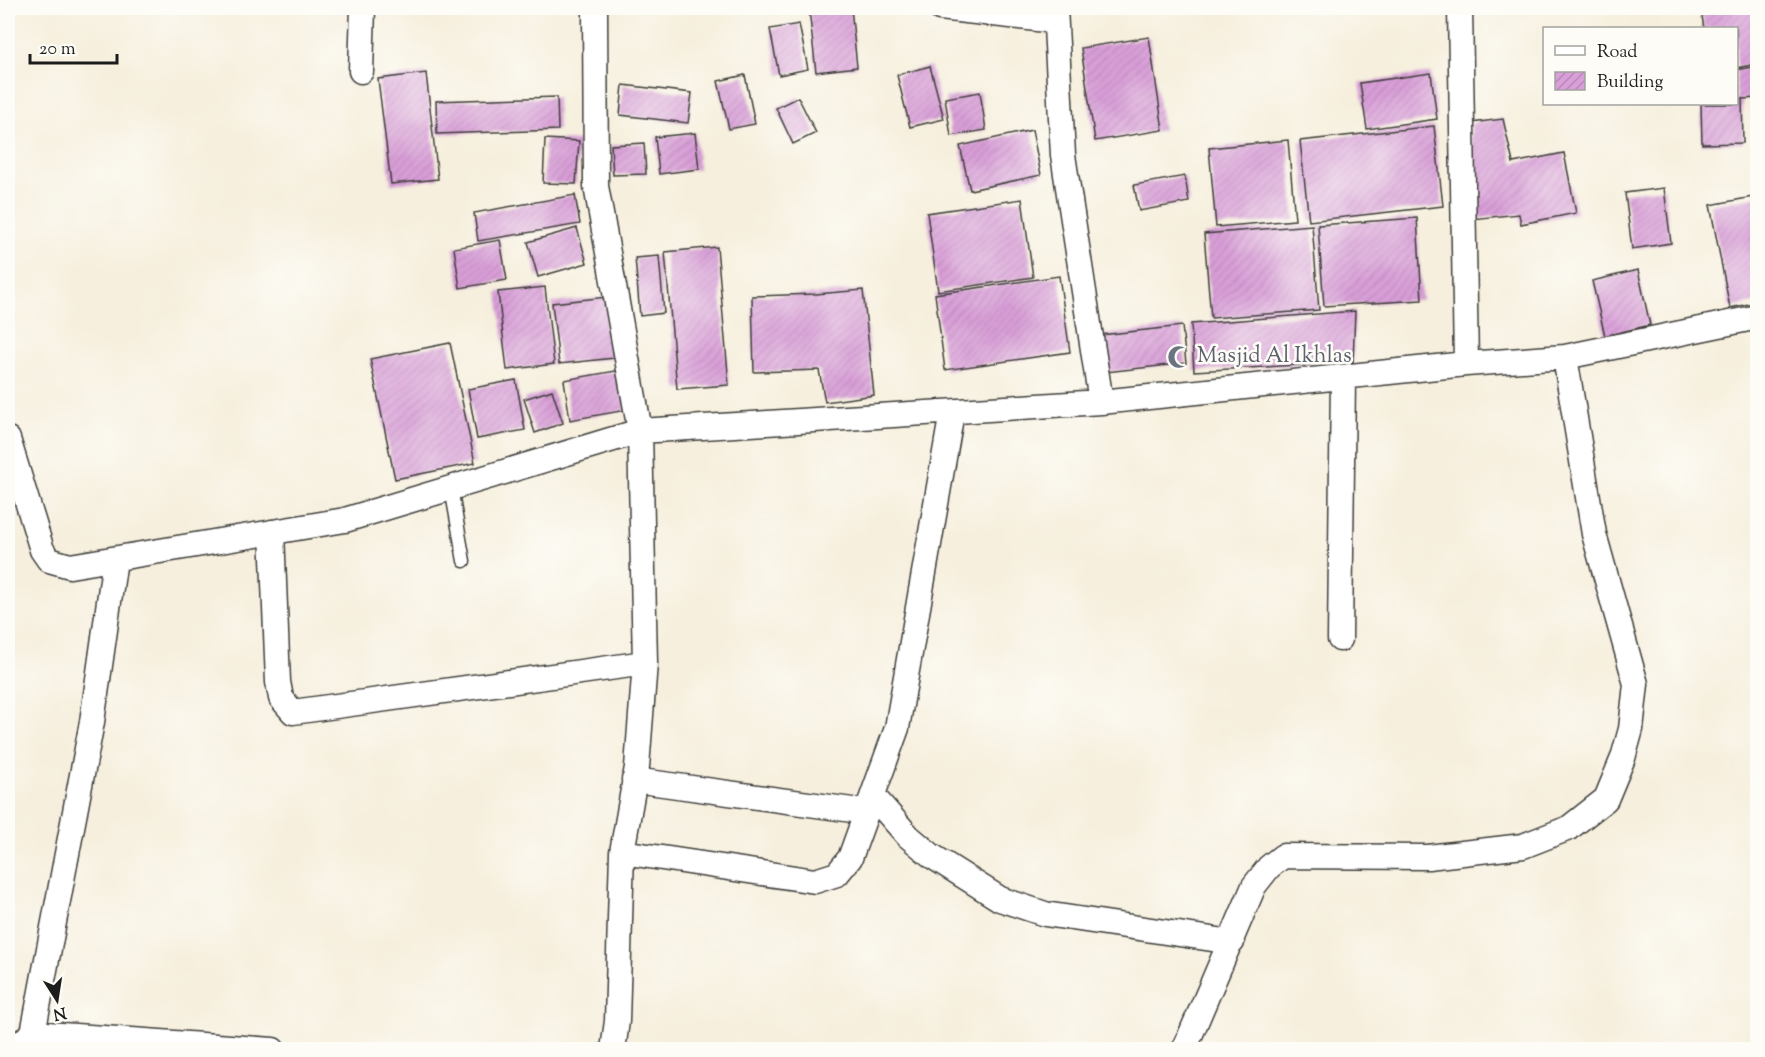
<svg xmlns="http://www.w3.org/2000/svg" width="1765" height="1057" font-family="'Sorts Mill Goudy',serif">
  <style>
    .building { fill: url(#building-hatch) }
    .lines { fill: none; stroke-linecap: round; stroke-linejoin: round }
    .service-casing { stroke: #3d3c39; stroke-width: 15 }
    .minor-casing { stroke: #3d3c39; stroke-width: 27 }
    .service { stroke: #fff; stroke-width: 12 }
    .minor { stroke: #fff; stroke-width: 24 }
    .labels { text-anchor: middle; dominant-baseline: central; stroke-width: 5; stroke-linejoin: round; paint-order: stroke }
    .worship-label { font-size: 22px; fill: #5b616d; stroke: #fdfcf7; text-anchor: start }
  </style>
  <defs>
    <pattern id="building-hatch" width="6" height="6" patternUnits="userSpaceOnUse" patternTransform="scale(1.5)"><rect width="6" height="6" fill="#d99fd8"/><path d="M-1 1l2-2M0 6l6-6M5 7l2-2" fill="none" stroke="#ba88b9"/></pattern>
  </defs>
  <rect width="100%" height="100%" fill="#fdfcf7"/>
  <filter id="ink" filterUnits="userSpaceOnUse"><feTurbulence type="fractalNoise" baseFrequency=".0167" numOctaves="2"/><feDisplacementMap in="SourceGraphic" scale="12" xChannelSelector="R" yChannelSelector="G"/><feConvolveMatrix kernelMatrix="1 2 1 2 8 2 1 2 1" color-interpolation-filters="sRGB"/></filter>
  <filter id="wash" filterUnits="userSpaceOnUse"><feTurbulence type="fractalNoise" baseFrequency=".008" numOctaves="4" result="noise"/><feDisplacementMap in="SourceGraphic" scale="24" xChannelSelector="R" yChannelSelector="G"/><feGaussianBlur stdDeviation="1.35" result="paint"/><feColorMatrix in="noise" values="0 0 0 0 0 0 0 0 0 0 0 0 0 0 0 0 0 1.4 0 .05"/><feComposite in="paint" operator="in"/></filter>
  <g filter="url(#wash)">
    <rect width="100%" height="100%" fill="#f6efdd"/>
    <g id="blocks">
      <!-- building -->
      <path class="building" d="M827,8H851L857,67L816,72L809,9Z
        M1714,8H1758V67L1752,65L1736,68V28H1704L1701,10Z
        M799,24L808,69L779,75L770,29Z
        M1149,37L1163,130L1095,141L1081,48Z
        M930,66L944,119L910,127L897,75Z
        M1753,67L1758,98L1742,99L1743,143L1702,144L1701,104H1736V70Z
        M426,73L438,179L391,184L378,79Z
        M1431,73L1437,119L1367,129L1360,83Z
        M745,75L755,124L729,129L718,81Z
        M623,85L692,93L688,123L620,115Z
        M980,92L986,130L951,136L945,98Z
        M557,97L558,130L437,134L436,101Z
        M798,97L816,133L793,144L776,108Z
        M1503,119L1513,163L1564,153L1576,213L1521,224L1519,214L1472,219L1471,123Z
        M1434,126L1443,206L1309,221L1300,141Z
        M1032,130L1041,175L970,190L960,146Z
        M695,133L699,169L659,174L655,137Z
        M545,139L579,141L576,184L543,183Z
        M1288,140L1295,220L1216,227L1209,148Z
        M644,143L646,174L613,175L611,145Z
        M1185,176L1189,202L1139,211L1134,185Z
        M1664,188L1671,243L1632,249L1625,193Z
        M575,195L580,224L478,241L474,213Z
        M1758,196V302L1730,308L1710,205Z
        M1022,199L1033,277L938,291L927,213Z
        M1417,218L1422,300L1324,306L1318,225Z
        M1312,225L1319,310L1211,318L1204,234Z
        M577,228L587,263L538,277L528,242Z
        M500,240L507,280L460,288L454,248Z
        M717,247L729,385L677,389L665,252Z
        M659,256L664,313L640,316L635,258Z
        M1638,270L1650,325L1605,336L1592,281Z
        M1059,276L1070,352L945,370L935,294Z
        M545,287L554,364L507,370L498,292Z
        M863,290L874,395L825,402L819,370L754,372L752,296L816,294Z
        M607,297L614,358L559,364L552,303Z
        M1355,311L1353,362L1194,371L1191,324Z
        M1182,326L1186,363L1106,372L1101,335Z
        M450,343L475,463L395,479L370,359Z
        M621,370L627,410L570,420L564,380Z
        M516,380L525,430L477,439L468,389Z
        M552,390L563,423L535,433L524,399Z"/>
    </g>
  </g>
  <g filter="url(#ink)">
    <use href="#blocks" fill-opacity="0" stroke="#3d3c39" stroke-width="1.5"/>
    <g class="lines">
      <!-- service casing -->
      <g class="service-casing">
        <path id="service" d="M451,488L464,561"/>
      </g>
      <!-- minor casing -->
      <g class="minor-casing">
        <path id="minor" d="M595,8L596,186L640,431L645,663L637,767L622,852L617,1021L613,1050
          M940,8L1055,21
          M1055,8L1063,155L1101,402
          M1460,8L1466,364
          M361,71L363,8
          M8,439L42,550L49,560L70,566L345,520L640,431L1101,402L1466,364L1565,357L1758,317
          M272,532L278,682L281,698L293,712L645,663
          M1340,639L1343,377
          M634,780L867,812
          M873,796L908,836L932,856L1000,899L1045,914L1232,942
          M622,852L815,881L837,874L850,858L897,728L952,412
          M33,1033L273,1050
          M12,1050L33,1033L92,722L115,559
          M1184,1050L1254,886L1269,867L1283,856L1428,857L1523,846L1569,828L1606,799L1623,758L1631,729L1636,684L1594,534L1565,357"/>
      </g>
      <!-- service -->
      <use href="#service" class="service"/>
      <!-- minor -->
      <use href="#minor" class="minor"/>
    </g>
  </g>
  <!-- icons -->
  <defs>
    <g id="mosque-bare" transform="scale(1.8)"><path d="M3.5-4.9A6 6 0 1 0 3.5 4.9A5 5 0 1 1 3.5-4.9Z" fill="#6b7280" stroke="#fdfcf7" stroke-width="2.5" paint-order="stroke"/></g>
  </defs>
  <g fill-rule="evenodd">
    <use href="#mosque-bare" x="1179" y="357"/>
  </g>
  <g class="labels">
    <!-- worship labels -->
    <g class="worship-label">
      <text x="1197" y="357">Masjid Al Ikhlas</text>
    </g>
  </g>
  <!-- margin -->
  <rect width="1765" height="1057" fill="none" stroke="#fdfcf7" stroke-width="30"/>
  <!-- legend -->
  <rect x="1543" y="27" width="195" height="78" fill="#fdfcf7" stroke="#a3a29f" stroke-width="1.5"/>
  <rect x="1555" y="46" width="30" height="9" fill="#ffffff" stroke="#a3a29f" stroke-width="1.5"/>
  <text x="1597" y="57" font-size="18" fill="#1c1c1c">Road</text>
  <rect x="1555" y="72" width="30" height="18" fill="url(#building-hatch)" stroke="#a3a29f" stroke-width="1.5"/>
  <text x="1597" y="87" font-size="18" fill="#1c1c1c">Building</text>
  <!-- north arrow -->
  <g transform="translate(57 1000) rotate(168)" stroke="#fdfcf7" stroke-width="4.5" paint-order="stroke">
  <path d="M0-4.5L10 22L0 15L-10 22Z" fill="#1c1c1c"/>
  <text y="-9" font-size="16" font-weight="bold" text-anchor="middle" fill="#1c1c1c">N</text>
  </g>
  <!-- scale -->
  <path d="M30 54v9h87v-9" fill="none" stroke="#1c1c1c" stroke-width="3"/>
  <text x="39" y="54" font-size="18" fill="#1c1c1c" stroke="#fdfcf7" stroke-width="4.5" paint-order="stroke">20 m</text>
</svg>
